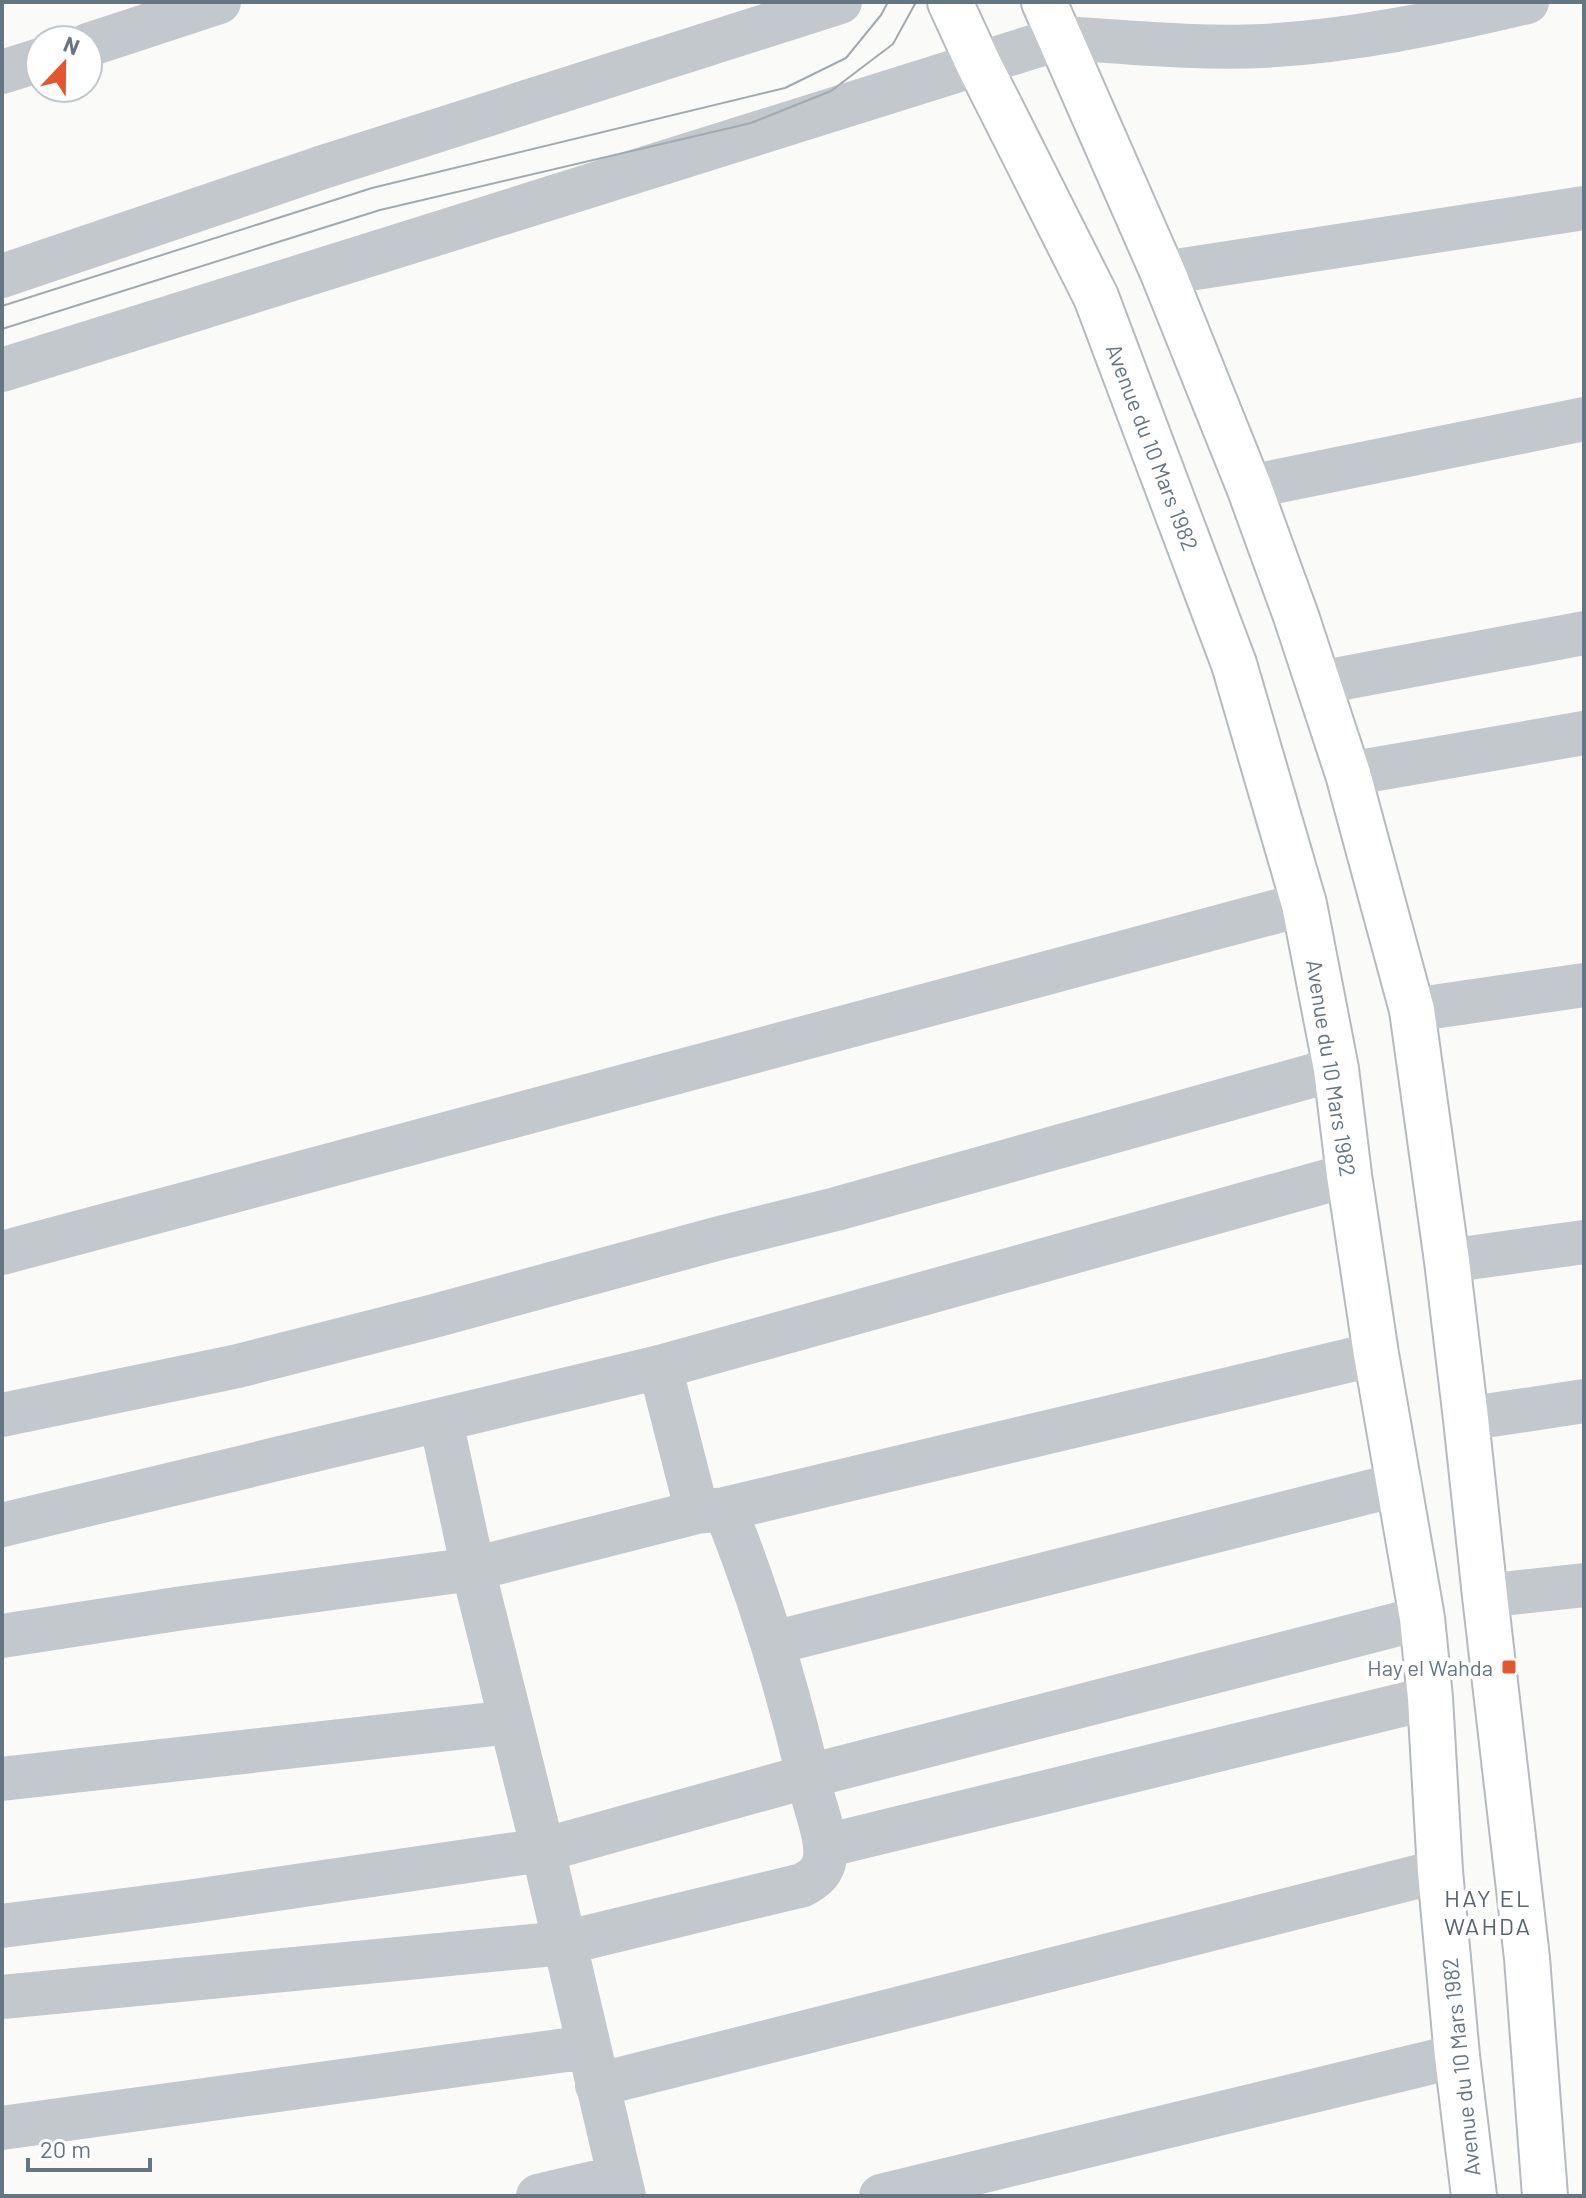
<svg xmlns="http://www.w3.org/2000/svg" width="1586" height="2198" font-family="Barlow,sans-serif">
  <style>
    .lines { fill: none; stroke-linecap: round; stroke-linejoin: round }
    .major-casing { stroke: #b5babe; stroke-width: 48 }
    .minor { stroke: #c3c8cc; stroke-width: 44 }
    .major { stroke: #fff; stroke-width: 44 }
    .tram { stroke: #a2aab0; stroke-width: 2 }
    .poi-dot { fill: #e4572e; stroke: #fff; stroke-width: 3 }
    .labels { text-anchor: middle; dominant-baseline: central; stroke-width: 8; stroke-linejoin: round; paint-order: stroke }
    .street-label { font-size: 22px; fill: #657683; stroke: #fff }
    .poi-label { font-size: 22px; fill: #657683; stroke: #fff; text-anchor: end }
    .neighbourhood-label { font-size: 24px; letter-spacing: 2px; fill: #57646e; stroke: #fff }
  </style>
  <rect width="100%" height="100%" fill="#fafaf8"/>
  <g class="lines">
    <!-- major casing -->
    <g class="major-casing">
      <path id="major" d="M950,2L978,63L1096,297L1234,664L1304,904L1336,1069L1349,1175L1376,1354L1422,1618L1430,1698L1440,1871L1457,2056L1474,2196
        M1044,2L1163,273L1249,487L1296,616L1348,774L1412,1010L1447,1261L1466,1419L1485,1596L1527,1958L1545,2196"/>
    </g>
    <!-- minor -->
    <path class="minor" d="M88,45L219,2
      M2,72L40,60
      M1163,273L1584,208
      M2,276L323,167L840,2
      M2,370L1061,38C1128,42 1196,49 1263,46C1352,41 1440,23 1527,2
      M1249,487L1584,419
      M1318,683L1584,633
      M1348,774L1584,733
      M1412,1010L1584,985
      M2,1253L1304,904
      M1447,1261L1584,1242
      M660,1367L697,1512L725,1509L1376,1354
      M2,1415L238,1366L434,1316L716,1239L836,1209L1336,1069
      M1466,1419L1584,1401
      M441,1421L473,1569L543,1850L624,2196
      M2,1525L660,1367L1349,1175
      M1485,1596L1584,1585
      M2,1636L183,1608L473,1569L697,1512
      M773,1643L1400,1484
      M2,1779L510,1722
      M825,1846L1430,1698
      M2,1926L187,1902L543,1850L809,1776L1422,1618
      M2,1997L564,1943L803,1885C813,1879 820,1875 824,1863C829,1843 818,1816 813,1797C791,1699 762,1602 725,1509
      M597,2085L1440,1871
      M2,2128L588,2047
      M538,2196L619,2177
      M881,2196L1457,2056"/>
    <!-- major -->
    <use href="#major" class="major"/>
    <!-- tram -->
    <path class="tram" d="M2,306L372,188L785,88L846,58L881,15L888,2
      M2,329L380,210L751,123L831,91L893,44L916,2"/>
  </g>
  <!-- markers -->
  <rect class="poi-dot" x="1501" y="1659" width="16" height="16" rx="4"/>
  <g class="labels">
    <!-- street labels -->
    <g class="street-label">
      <text transform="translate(1153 447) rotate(69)">Avenue du 10 Mars 1982</text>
      <text transform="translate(1332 1068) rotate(81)">Avenue du 10 Mars 1982</text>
      <text transform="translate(1460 2067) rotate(-96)">Avenue du 10 Mars 1982</text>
    </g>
    <!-- poi labels -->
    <g class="poi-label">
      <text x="1493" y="1667">Hay el Wahda</text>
    </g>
    <!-- neighbourhood labels -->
    <g class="neighbourhood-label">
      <text x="1488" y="1897">HAY EL<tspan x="1488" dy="28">WAHDA</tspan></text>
    </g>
  </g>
  <!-- border -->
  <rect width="1586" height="2198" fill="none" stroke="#657683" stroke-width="8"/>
  <!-- north arrow -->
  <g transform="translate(64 64) rotate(22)"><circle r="38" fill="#ffffff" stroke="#c1c8cd" stroke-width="2"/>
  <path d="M0-6L14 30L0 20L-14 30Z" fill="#e4572e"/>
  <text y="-12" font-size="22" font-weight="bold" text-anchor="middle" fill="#657683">N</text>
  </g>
  <!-- scale -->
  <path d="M28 2158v12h122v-12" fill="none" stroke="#657683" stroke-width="4"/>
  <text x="40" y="2158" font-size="24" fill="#657683" stroke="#ffffff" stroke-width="6" paint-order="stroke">20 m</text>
</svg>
